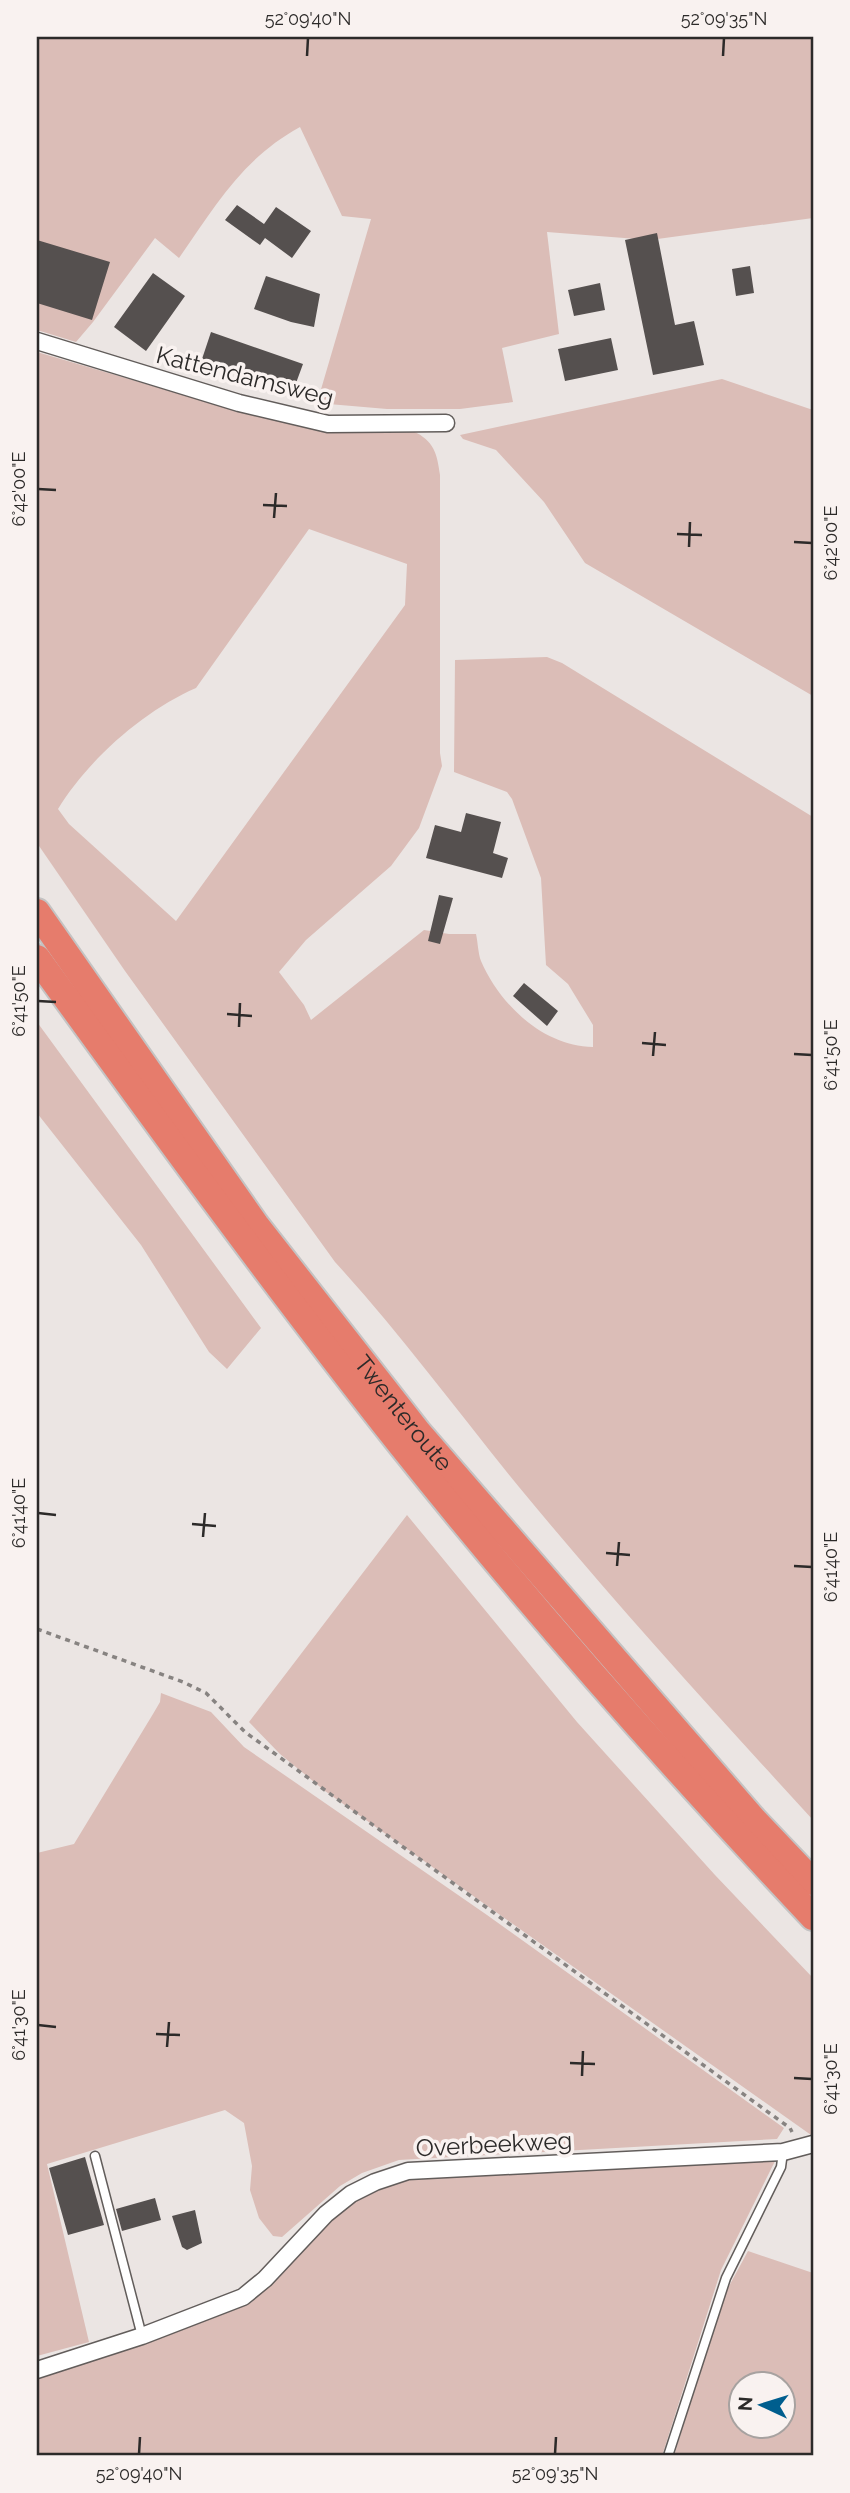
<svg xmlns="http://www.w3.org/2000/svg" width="850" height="2493" font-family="Raleway,sans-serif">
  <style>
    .green { fill: #dbbdb7; fill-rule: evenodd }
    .building { fill: #55504f }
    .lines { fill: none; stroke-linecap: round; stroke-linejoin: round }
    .service-casing { stroke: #625d5b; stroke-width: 11 }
    .minor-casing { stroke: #625d5b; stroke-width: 19 }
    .trunk-casing { stroke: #c4c3c3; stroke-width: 30 }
    .path { stroke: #878381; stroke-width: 3.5; stroke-dasharray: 5 5; stroke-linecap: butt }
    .service { stroke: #fff; stroke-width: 8 }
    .minor { stroke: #fff; stroke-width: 16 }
    .trunk { stroke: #e67c6c; stroke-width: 26 }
    .ticks { fill: none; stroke: #2c2a29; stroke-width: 2.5 }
    .labels { text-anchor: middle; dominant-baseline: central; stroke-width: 7; stroke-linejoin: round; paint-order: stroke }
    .street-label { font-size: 24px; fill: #2c2a29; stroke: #f9f2f0 }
    .neatline { fill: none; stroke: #2c2a29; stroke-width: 2.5 }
    .ticks-label { font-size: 18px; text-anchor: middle; fill: #2c2a29 }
  </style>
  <rect width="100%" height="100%" fill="#ebe5e3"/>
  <!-- green -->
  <path class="green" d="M37,37H813V218L650,240L547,232L559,334L502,348L513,402L460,409H387L317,403L371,219L342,216L300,127C242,159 216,205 179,258L155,238L93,322L76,342L37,330Z
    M37,352L238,411L285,419L413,431C434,441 437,453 440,475V753L442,766L419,828L391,866L306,940L279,972L304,1005L311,1020L424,930L449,934H476C478,943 478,953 481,961C500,1005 543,1046 593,1047V1025L568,984L546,965L541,878L512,799L507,792L454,772L455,660L547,657L562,663L813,817V1820C713,1711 613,1601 519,1487C458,1412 400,1333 335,1262L125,971L37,843ZM309,529L407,564L405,605L176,921L69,824L58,809C88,760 143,711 196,688Z
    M722,379L813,410V696L585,563L544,502L496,450L463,439L460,435Z
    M37,1022L261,1328L227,1369L209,1352L141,1245L37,1113Z
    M407,1515L577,1722L715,1875L813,1978V2134L811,2135L325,1791L280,1754L249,1722Z
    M161,1693L211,1712L244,1747L487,1915L784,2128L777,2139L399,2160L362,2173L340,2186L282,2237L273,2236L259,2218L250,2190L252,2166L244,2123L225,2110L47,2164L89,2342L37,2356V1853L74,1844L153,1714L160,1702Z
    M776,2159L721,2270L662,2456H37V2372L208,2320L252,2302L308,2238L364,2192L391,2179Z
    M748,2251L813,2273V2456H674L721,2301ZM742,2384H784V2426H742Z"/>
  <!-- building -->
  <path class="building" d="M237,205L264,224L276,207L311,231L292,258L265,238L260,245L225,220Z
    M657,233L675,325L694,321L704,365L653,375L625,240Z
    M37,240L110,262L92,320L37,303Z
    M750,266L754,293L736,296L732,269Z
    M153,273L185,296L146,351L114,327Z
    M266,276L320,294L314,327L291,322L254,309Z
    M600,283L605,310L574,316L568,290Z
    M211,332L303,364L292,394L201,362Z
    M611,338L618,370L565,381L558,349Z
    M466,813L501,822L493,853L508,858L502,878L426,858L435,825L461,832Z
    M439,895L453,898L440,944L428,941Z
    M524,983L558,1011L547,1026L513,996Z
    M85,2157L104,2225L68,2235L49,2168Z
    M155,2198L161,2220L122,2231L116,2209Z
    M195,2210L202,2243L187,2250L182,2247L172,2216Z"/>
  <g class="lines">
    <!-- service casing -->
    <g class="service-casing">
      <path id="service" d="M95,2156L142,2336
        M668,2456L726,2278L781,2167L783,2152"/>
    </g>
    <!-- minor casing -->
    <g class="minor-casing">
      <path id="minor" d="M37,341L239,403L328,424L446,423
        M37,2370L142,2336L243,2297L265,2279L326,2214L351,2194L375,2182L408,2171L783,2152L813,2144"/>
    </g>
    <!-- trunk casing -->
    <g class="trunk-casing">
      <g id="trunk">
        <path id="s1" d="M37,912L256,1225L418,1432L754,1820L813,1882"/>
        <path d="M37,958C156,1122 275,1286 401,1445C531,1608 670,1765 813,1917"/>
      </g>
    </g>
    <!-- path -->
    <path class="path" d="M37,1629L183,1682L206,1693L245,1732L790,2128L792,2132"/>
    <!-- service -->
    <use href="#service" class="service"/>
    <!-- minor -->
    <use href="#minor" class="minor"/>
    <!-- trunk -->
    <use href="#trunk" class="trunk"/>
  </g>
  <!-- ticks -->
  <path class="ticks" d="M307,56L308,38M723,56L724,38M38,489L56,490M263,505L287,506M274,518L276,493M677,534L702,535M794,542L812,543M689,547L690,522M38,1001L56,1002M227,1014L252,1016M239,1027L240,1003M642,1043L666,1045M794,1054L812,1055M653,1056L655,1032M38,1513L56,1515M192,1524L216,1526M203,1537L205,1513M606,1553L630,1555M617,1566L619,1542M794,1566L812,1567M38,2025L56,2027M156,2034L180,2035M167,2047L169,2022M570,2063L595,2064M582,2076L583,2051M794,2078L812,2079M139,2454L140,2437M555,2454L556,2437"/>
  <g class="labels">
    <!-- street labels -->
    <g class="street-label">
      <text transform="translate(245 376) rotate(14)">Kattendamsweg</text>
      <text stroke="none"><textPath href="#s1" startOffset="621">Twenteroute</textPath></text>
      <text transform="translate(494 2144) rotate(-3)">Overbeekweg</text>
    </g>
  </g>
  <!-- border -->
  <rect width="850" height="2493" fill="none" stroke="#f9f2f0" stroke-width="77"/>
  <!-- north arrow -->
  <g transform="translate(762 2405) rotate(274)"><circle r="33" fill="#f9f2f0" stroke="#a7a2a0" stroke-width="2"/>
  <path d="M0-5L12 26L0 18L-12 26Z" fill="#005e8e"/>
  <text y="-10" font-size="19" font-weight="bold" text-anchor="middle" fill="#2c2a29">N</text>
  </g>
  <rect x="38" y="38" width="774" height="2416" class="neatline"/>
  <g class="ticks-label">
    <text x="308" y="25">52°09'40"N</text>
    <text x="724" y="25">52°09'35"N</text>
    <text transform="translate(19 489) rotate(-90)" y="6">6°42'00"E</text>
    <text transform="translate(831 543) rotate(-90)" y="6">6°42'00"E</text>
    <text transform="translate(19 1001) rotate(-90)" y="6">6°41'50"E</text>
    <text transform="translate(831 1055) rotate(-90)" y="6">6°41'50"E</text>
    <text transform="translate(19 1513) rotate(-90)" y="6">6°41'40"E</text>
    <text transform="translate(831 1567) rotate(-90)" y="6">6°41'40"E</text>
    <text transform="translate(19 2025) rotate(-90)" y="6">6°41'30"E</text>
    <text transform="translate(831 2079) rotate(-90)" y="6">6°41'30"E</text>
    <text x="139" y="2480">52°09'40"N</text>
    <text x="555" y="2480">52°09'35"N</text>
  </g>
</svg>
